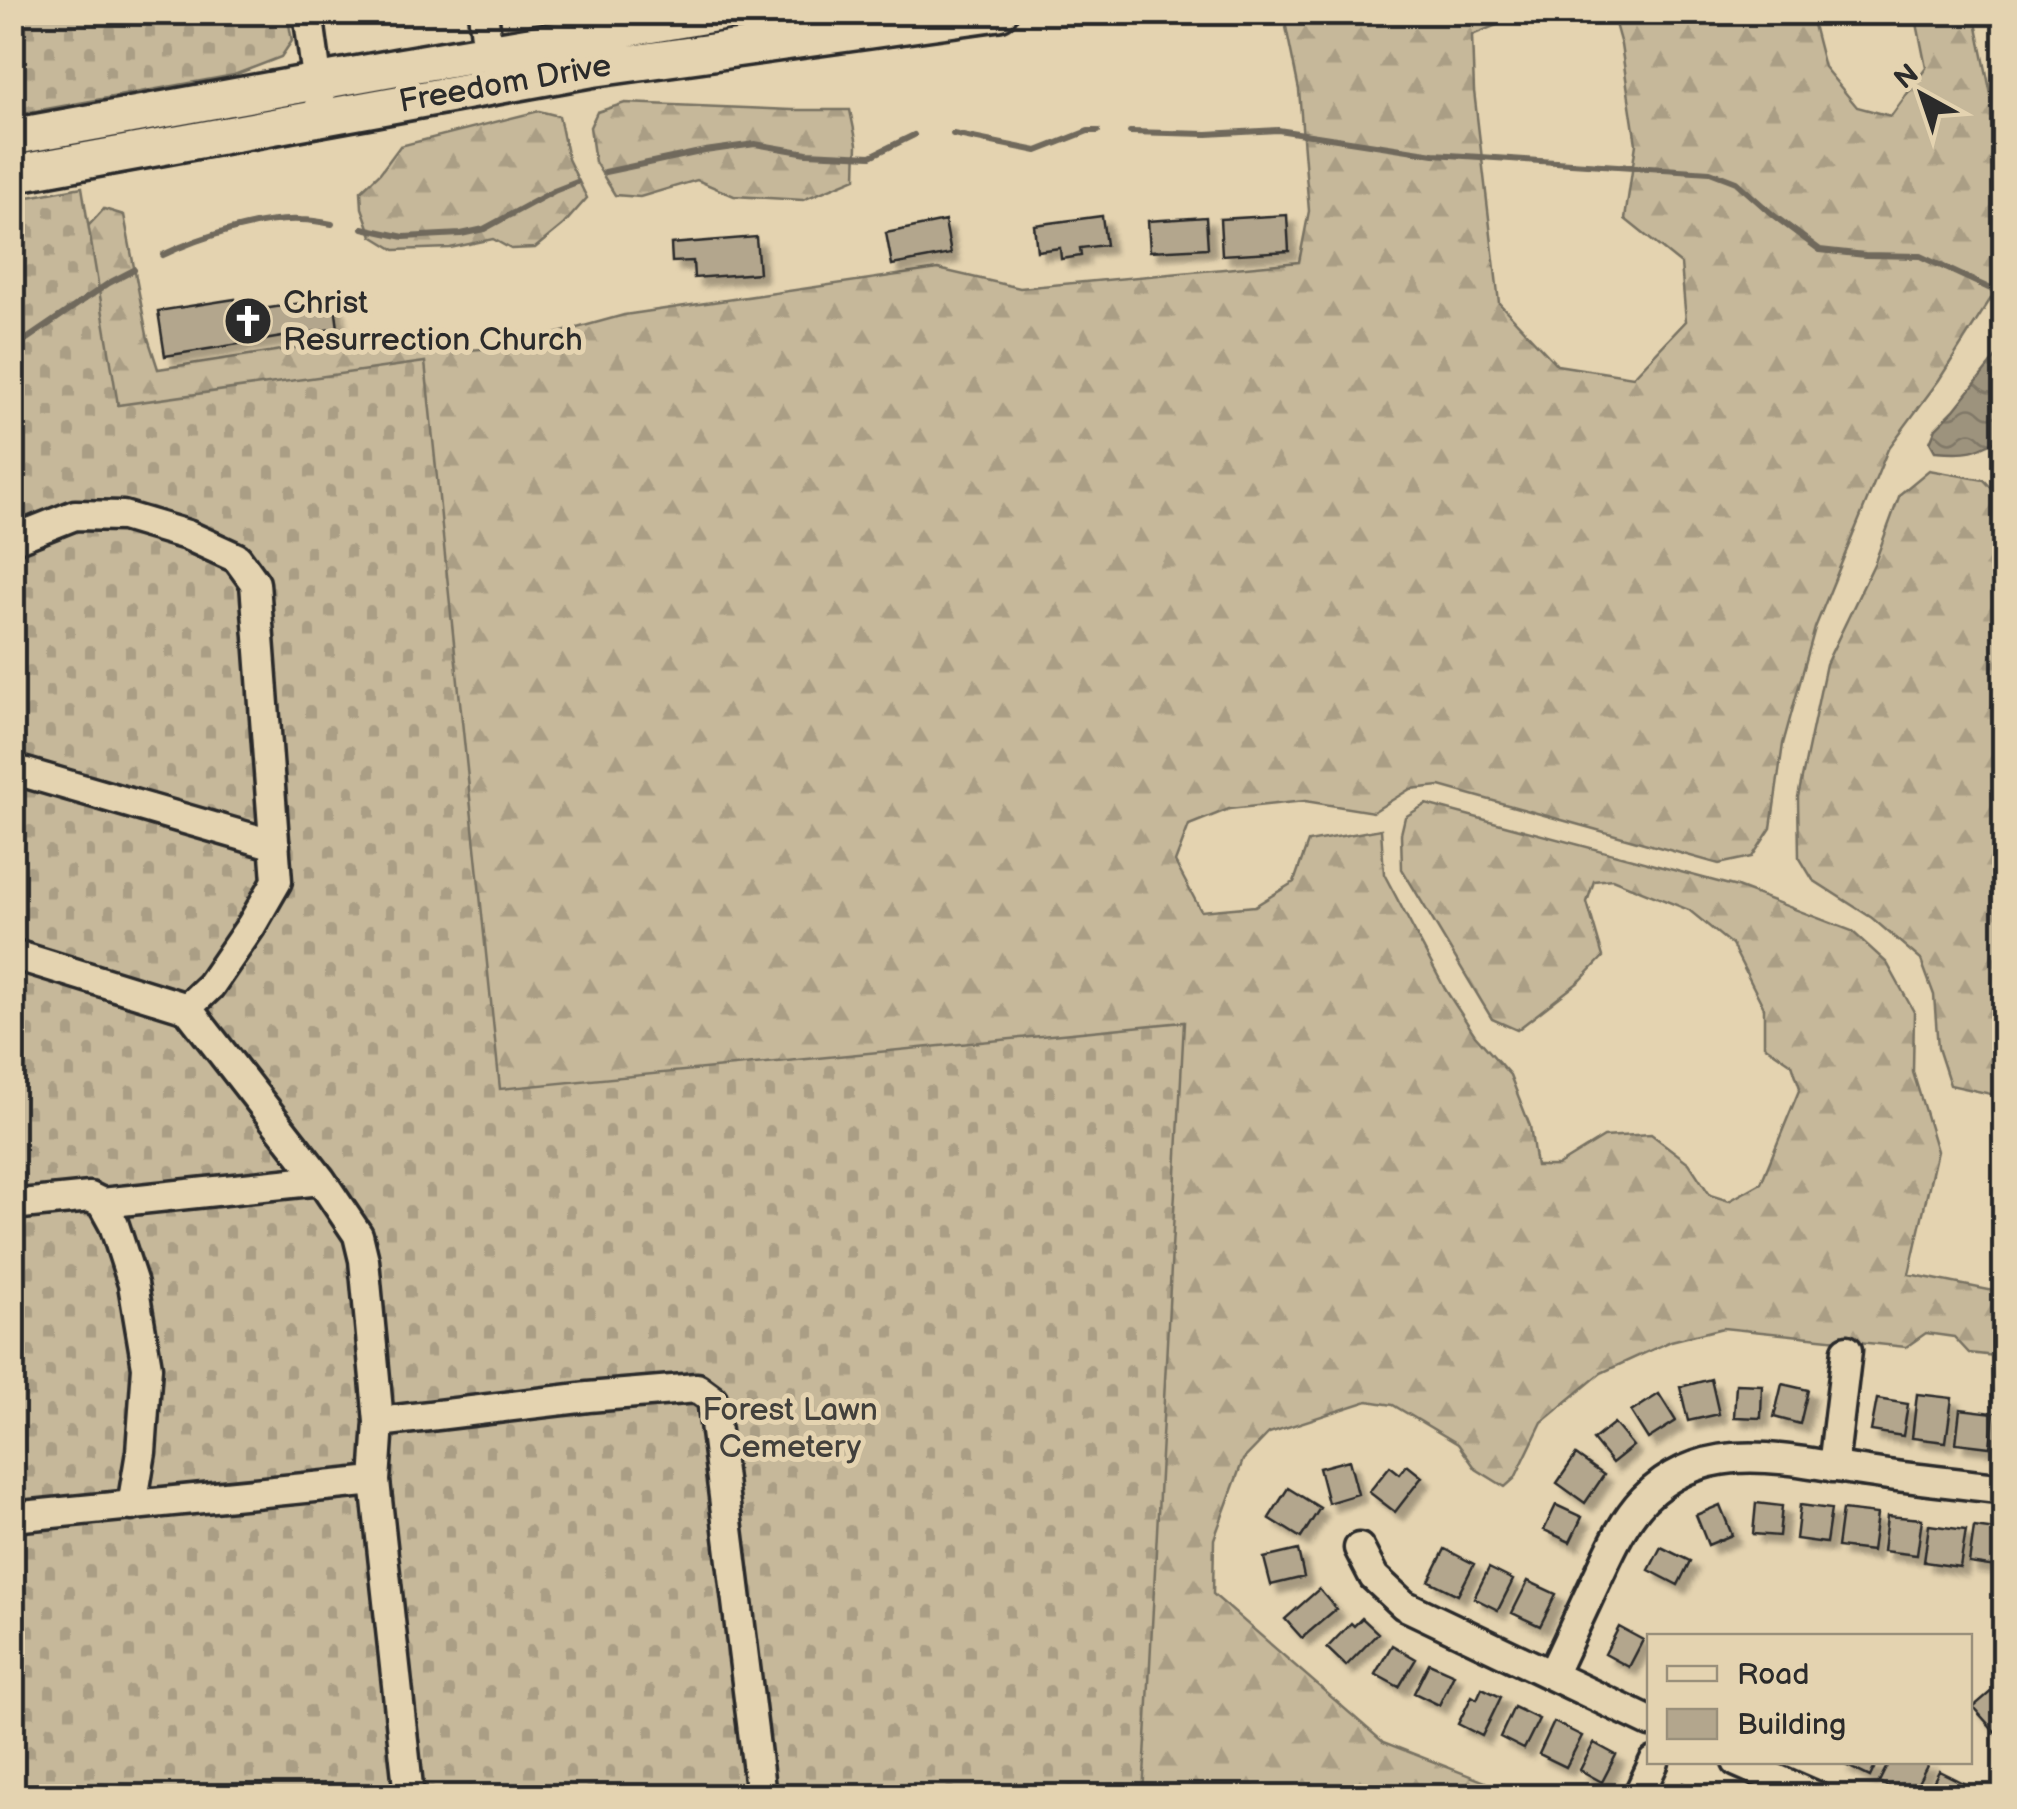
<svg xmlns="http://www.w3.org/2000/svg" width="2017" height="1809" font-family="'Balsamiq Sans',sans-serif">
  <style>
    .forest { fill: url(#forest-firs); stroke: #787262; stroke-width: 2.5 }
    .cemetery { fill: url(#cemetery-stones); stroke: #787262; stroke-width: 2.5 }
    .water { fill: url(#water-waves); stroke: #6f695c; stroke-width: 2.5 }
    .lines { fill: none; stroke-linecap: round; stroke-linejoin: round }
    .stream { stroke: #6f695c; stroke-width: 6 }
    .building { fill: #b3a68d; stroke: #2b2b2b; stroke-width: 2.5; filter: url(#shadow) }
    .minor-casing { stroke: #2b2b2b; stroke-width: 35 }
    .major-casing { stroke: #2b2b2b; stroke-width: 42 }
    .minor { stroke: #e4d3b0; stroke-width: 28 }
    .major { stroke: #e4d3b0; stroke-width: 35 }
    .labels { text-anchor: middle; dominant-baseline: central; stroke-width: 10; stroke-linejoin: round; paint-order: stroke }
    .street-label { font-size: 32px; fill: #2b2b2b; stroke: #e4d3b0 }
    .poi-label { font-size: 32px; fill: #2b2b2b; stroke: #e4d3b0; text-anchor: start }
    .park-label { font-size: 32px; fill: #42403c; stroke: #e4d3b0 }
  </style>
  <defs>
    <pattern id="forest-firs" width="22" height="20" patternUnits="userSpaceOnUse" patternTransform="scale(2.5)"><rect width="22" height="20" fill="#c6b89a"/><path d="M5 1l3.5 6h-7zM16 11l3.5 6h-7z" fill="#aa9e85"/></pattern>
    <pattern id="cemetery-stones" width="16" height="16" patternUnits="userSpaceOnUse" patternTransform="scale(2.5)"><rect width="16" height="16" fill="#c6b89a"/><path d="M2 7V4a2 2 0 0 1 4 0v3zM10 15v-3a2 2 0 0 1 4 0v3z" fill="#aa9e85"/></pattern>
    <pattern id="water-waves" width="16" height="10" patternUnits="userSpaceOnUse" patternTransform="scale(2.5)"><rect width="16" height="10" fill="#9d937d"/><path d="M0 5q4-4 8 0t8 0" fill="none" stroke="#807867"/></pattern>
    <filter id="shadow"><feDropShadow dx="8" dy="8" stdDeviation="2.5" flood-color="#0004"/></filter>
  </defs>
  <rect width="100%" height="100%" fill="#e4d3b0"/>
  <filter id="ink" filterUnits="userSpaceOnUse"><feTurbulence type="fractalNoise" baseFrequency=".01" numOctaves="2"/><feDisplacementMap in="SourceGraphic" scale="20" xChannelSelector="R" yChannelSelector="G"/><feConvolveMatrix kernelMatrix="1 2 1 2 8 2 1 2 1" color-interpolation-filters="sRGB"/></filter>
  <g filter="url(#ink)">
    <!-- forest -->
    <path class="forest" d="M1321,13H1520L1521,15L1472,35L1474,91L1499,303L1557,365L1633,377L1686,321L1681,264L1625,219L1636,144L1621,45L1612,13H1810L1824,67L1857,107L1891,116L1926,68L1915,13H1974L2004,157V278L1939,380L1888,449L1815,628L1783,744L1771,828L1752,857L1719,864L1440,786L1410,789L1373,812L1305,801L1229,809L1189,825L1175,862L1201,911L1255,906L1294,882L1308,842L1381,829L1384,874L1445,989L1475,1035L1510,1075L1530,1126L1536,1166H1557L1604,1137L1651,1134L1689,1163L1710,1195L1729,1201L1761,1183L1800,1088L1792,1064L1764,1045V1008L1732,945L1689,910L1612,879L1594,881L1587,902L1603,957L1580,981L1517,1030L1492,1019L1402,869L1401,834L1405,817L1426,804L1737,887L1852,931L1887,963L1914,1012L1913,1072L1937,1151L1909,1274L2004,1293V1357L1969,1353L1954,1337L1926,1333L1906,1347L1723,1328L1671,1341L1601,1373L1542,1422L1515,1478L1505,1487L1476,1469L1458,1444L1393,1405L1368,1401L1269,1433L1243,1460L1214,1539L1213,1594L1383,1742L1506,1790V1796H1402L1342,1790L1325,1796H853L582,1279L121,454L55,262L104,209L124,215L147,335L158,369L359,338L415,354L508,347L624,315L938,269L1020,288L1299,262L1309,211L1299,90L1284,17Z
      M625,103L791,110H850L857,144L856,178L803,200L734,196L697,180L640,197L615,195L595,162L590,127L597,112Z
      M539,111L559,116L568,159L587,198L563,225L535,248L511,249L493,239L450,248L395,250L372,236L362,208L361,191L380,173L400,146Z
      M1929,470L1984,480L2004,502V1097L1950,1085L1938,1048L1934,995L1921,960L1872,918L1813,880L1799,857L1798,797L1826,664L1875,562L1900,494Z"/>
    <!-- cemetery -->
    <path class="cemetery" d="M13,12L287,13L292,41L281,57L234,75L13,115Z
      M82,187L118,405L425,362L500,1089L1184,1022L1143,1796H13L12,200Z"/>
    <!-- water -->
    <path class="water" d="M2004,347V436C1975,452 1969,454 1935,451L1930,442L1936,428L1954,410Z"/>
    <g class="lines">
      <!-- stream -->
      <path class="stream" d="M1130,132L1207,134L1278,130L1434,154L1710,172L1736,182L1773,215L1820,250L1865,255L1920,256L1993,290
        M953,134L1037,151L1088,131H1098
        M605,172L705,151L755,144L807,153L871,156L914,135
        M363,228L404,237L461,234L484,229L554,191L577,182
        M163,255C200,237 260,218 301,220C311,220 322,222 332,224
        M12,349L109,283L134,270"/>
    </g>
    <!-- building -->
    <path class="building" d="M1287,215L1289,251L1222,255L1220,219Z
      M1102,216L1106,245L1080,248L1081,256L1061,259L1060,248L1037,251L1034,225Z
      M1206,217L1208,248L1150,251L1148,221Z
      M945,221L951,254L892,265L886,233Z
      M756,237L759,273L694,278L693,261L672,262L671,244Z
      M334,298L338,328L165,356L158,311L235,299L237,313Z
      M1711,1379L1719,1414L1688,1421L1680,1387Z
      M1736,1384L1762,1385L1761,1418L1734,1417Z
      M1782,1384L1808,1390L1800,1424L1774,1417Z
      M1659,1394L1676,1421L1648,1439L1631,1412Z
      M1917,1394L1952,1398L1946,1442L1912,1438Z
      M1877,1399L1908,1404L1903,1436L1871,1431Z
      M1960,1409L1994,1413L1990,1447L1956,1443Z
      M1614,1423L1633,1446L1612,1463L1593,1440Z
      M1576,1455L1604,1475L1585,1503L1557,1483Z
      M1349,1460L1358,1494L1328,1503L1319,1468Z
      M1407,1465L1422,1477L1395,1512L1369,1492L1390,1466L1400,1474Z
      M1288,1488L1320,1508L1301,1538L1269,1518Z
      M1756,1503L1782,1506L1779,1536L1753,1534Z
      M1556,1505L1582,1517L1570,1542L1544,1530Z
      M1720,1505L1732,1535L1708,1545L1696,1515Z
      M1800,1505L1831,1509L1826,1543L1796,1539Z
      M1842,1510L1877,1514L1872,1551L1837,1547Z
      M1887,1516L1922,1519L1917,1555L1883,1551Z
      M1929,1525L1966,1530L1960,1567L1924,1562Z
      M1974,1527L2004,1531L2003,1568L1969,1563Z
      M1661,1547L1690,1561L1678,1585L1649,1570Z
      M1445,1549L1474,1564L1458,1595L1429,1581Z
      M1298,1550L1304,1577L1271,1585L1264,1558Z
      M1489,1568L1513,1580L1498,1610L1474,1598Z
      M1528,1581L1556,1594L1540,1626L1512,1613Z
      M1319,1589L1336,1609L1302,1638L1285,1619Z
      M1362,1618L1378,1633L1346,1666L1327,1648L1351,1623L1354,1626Z
      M1619,1627L1643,1640L1629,1667L1605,1654Z
      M1392,1645L1416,1659L1399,1687L1375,1674Z
      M1429,1663L1454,1674L1439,1705L1414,1693Z
      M2001,1683L2004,1688V1732L1999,1736L1973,1707Z
      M1482,1688L1501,1697L1482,1736L1458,1724L1472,1696L1477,1699Z
      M1514,1707L1539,1719L1524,1749L1500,1737Z
      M1554,1722L1582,1736L1566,1767L1539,1754Z
      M1594,1743L1616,1755L1602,1782L1580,1770Z
      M1842,1762H1877L1870,1777L1841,1763Z
      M1889,1762H1929L1911,1796H1906L1879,1782Z
      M1939,1771L1963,1783L1956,1796H1926Z
      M1683,1783L1706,1796H1675Z"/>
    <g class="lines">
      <!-- minor casing -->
      <g class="minor-casing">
        <path id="minor" d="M308,12L320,100
          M483,12L488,52
          M12,540L75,515L123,516L187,535L237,558L255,583L277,881L251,926L210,986L187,1008L12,954
          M12,769L275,845
          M187,1008L321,1180
          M12,1205L90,1197L102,1203L114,1225L133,1284L147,1367L141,1452L132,1506
          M379,1422L588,1397L697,1388L712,1399L761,1796
          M1833,1467L1847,1350
          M375,1481L409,1796
          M12,1517L375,1481L379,1422L364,1260L358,1235L321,1180L102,1203
          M1359,1548L1374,1577L1404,1605L1650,1722
          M1552,1675C1566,1645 1580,1615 1594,1585C1608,1556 1621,1523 1644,1499C1707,1435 1790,1461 1868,1472C1913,1479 1959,1483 2004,1489
          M1737,1762L1815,1796
          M1638,1796L1654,1762"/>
      </g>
      <!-- major casing -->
      <g class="major-casing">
        <path id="major" d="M12,137L399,67L725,12
          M12,174L590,69L999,12"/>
      </g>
      <!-- minor -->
      <use href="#minor" class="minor"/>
      <!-- major -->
      <use href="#major" class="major"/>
    </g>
  </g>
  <!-- icons -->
  <defs>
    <g id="church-disc" transform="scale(2.5)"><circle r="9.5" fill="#2b2b2b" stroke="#e4d3b0"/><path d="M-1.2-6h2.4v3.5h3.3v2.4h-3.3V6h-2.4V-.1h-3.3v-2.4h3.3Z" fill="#fff"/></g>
  </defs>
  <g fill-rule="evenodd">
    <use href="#church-disc" x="248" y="321"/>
  </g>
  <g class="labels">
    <!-- street labels -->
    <g class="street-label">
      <text transform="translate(505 84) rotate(-10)">Freedom Drive</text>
    </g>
    <!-- poi labels -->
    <g class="poi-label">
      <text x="283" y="303">Christ<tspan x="283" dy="37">Resurrection Church</tspan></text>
    </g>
    <!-- park labels -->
    <g class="park-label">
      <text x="790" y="1410">Forest Lawn<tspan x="790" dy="37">Cemetery</tspan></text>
    </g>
  </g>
  <!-- margin -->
  <rect width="2017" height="1809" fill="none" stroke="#e4d3b0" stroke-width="50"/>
  <rect x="25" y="25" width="1967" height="1759" fill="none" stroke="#2b2b2b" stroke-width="4" filter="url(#ink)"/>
  <!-- legend -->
  <rect x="1647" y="1634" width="325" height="130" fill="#e4d3b0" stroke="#9a907b" stroke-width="2.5"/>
  <rect x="1667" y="1666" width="50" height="15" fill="#e4d3b0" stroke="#9a907b" stroke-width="2.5"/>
  <text x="1737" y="1684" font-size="30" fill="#2b2b2b">Road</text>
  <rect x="1667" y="1709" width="50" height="30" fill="#b3a68d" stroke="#9a907b" stroke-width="2.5"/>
  <text x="1737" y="1734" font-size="30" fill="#2b2b2b">Building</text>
  <!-- north arrow -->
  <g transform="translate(1922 95) rotate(320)" stroke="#e4d3b0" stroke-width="8" paint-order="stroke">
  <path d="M0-8L18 38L0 25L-18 38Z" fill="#2b2b2b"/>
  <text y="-15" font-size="28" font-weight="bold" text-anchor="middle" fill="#2b2b2b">N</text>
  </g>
</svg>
